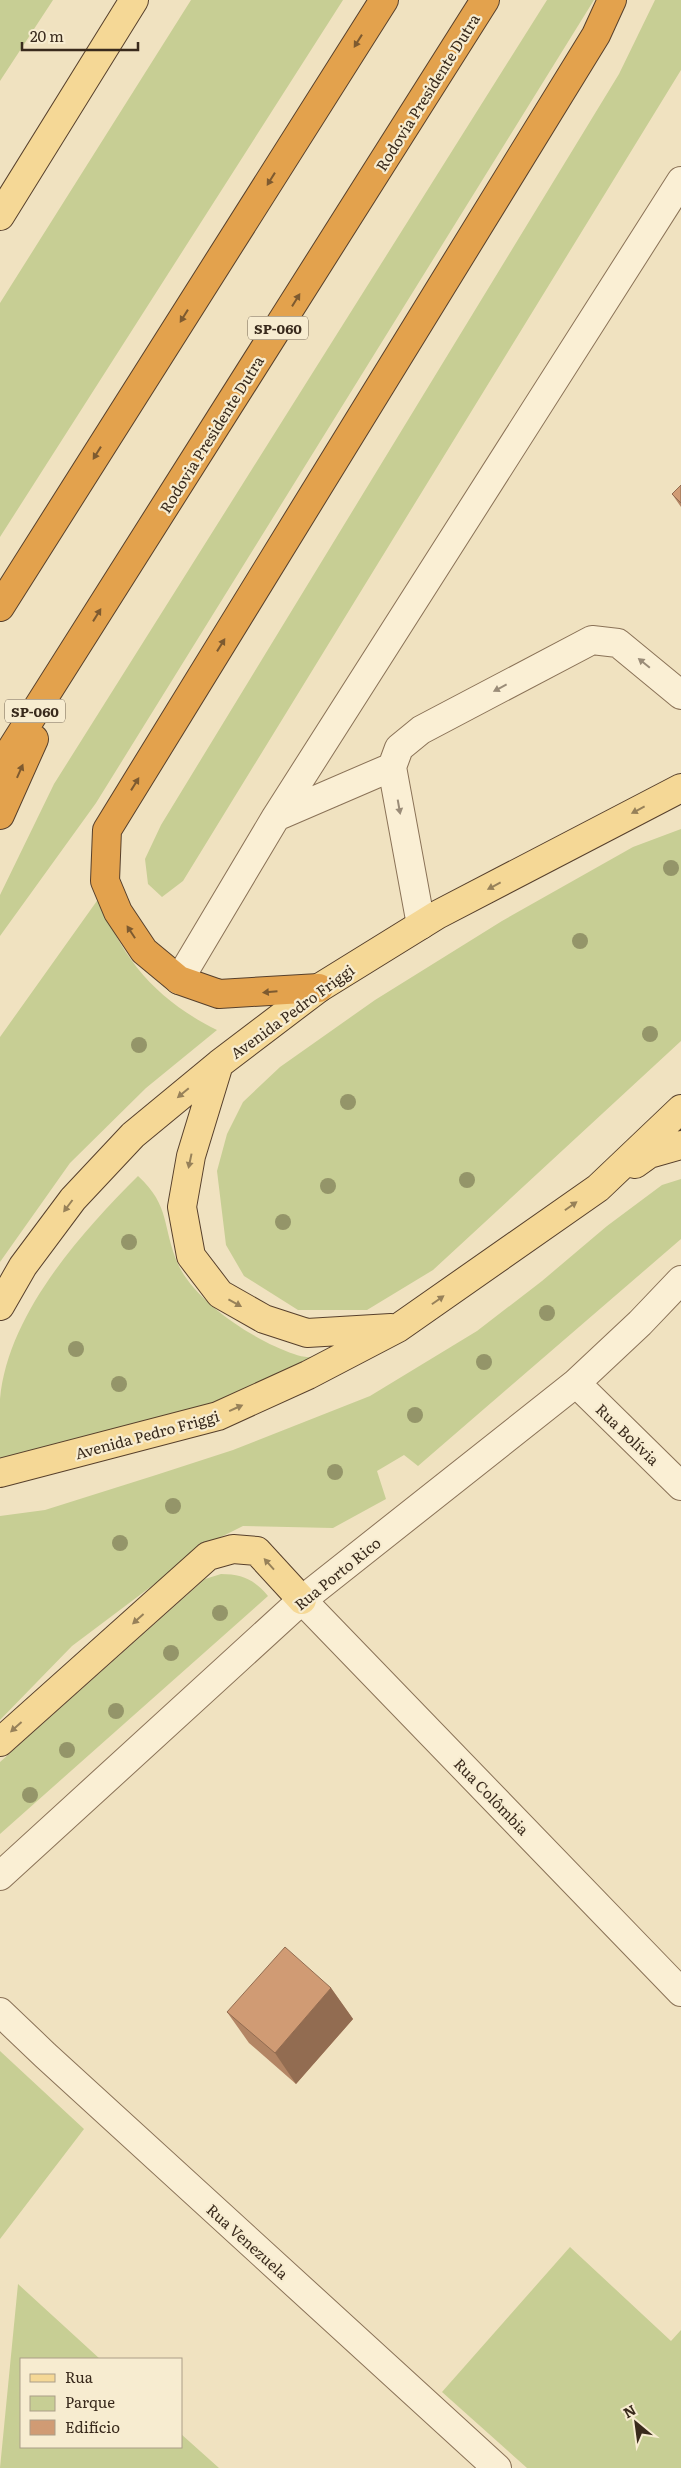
<svg xmlns="http://www.w3.org/2000/svg" width="681" height="2468" font-family="Literata,serif">
  <style>
    .green { fill: #c7ce94 }
    .lines { fill: none; stroke-linecap: round; stroke-linejoin: round }
    .minor-casing { stroke: #8a7257; stroke-width: 30 }
    .major-casing { stroke: #57402c; stroke-width: 30 }
    .highway-casing { stroke: #57402c; stroke-width: 30 }
    .minor { stroke: #faefd4; stroke-width: 28 }
    .major { stroke: #f5d896; stroke-width: 28 }
    .highway { stroke: #e3a24d; stroke-width: 28 }
    .tree { fill: #949569 }
    .wall { fill: #b38564 }
    .shaded-wall { fill: #926c51 }
    .building { fill: #d09b74; stroke: #926c51 }
    .oneway { fill: #7d5a30 }
    .oneway2 { fill: #9a8c78 }
    .oneway3 { fill: #978159 }
    .labels { text-anchor: middle; dominant-baseline: central; stroke-width: 4.5; stroke-linejoin: round; paint-order: stroke }
    .shield { fill: #f7ecd0; stroke: #726452; stroke-width: 1 }
    .shield-label { font-size: 14px; font-weight: bold; fill: #392a1c }
    .street-label { font-size: 15px; fill: #392a1c; stroke: #f7ecd0 }
  </style>
  <rect width="100%" height="100%" fill="#f0e2c0"/>
  <!-- green -->
  <path class="green" d="M0,0H53L0,81Z
    M191,0H343L0,537V303Z
    M547,0H594L96,803L0,936V895L54,784Z
    M655,0H681V70L183,881L162,897L148,884L145,859L161,825L619,74Z
    M681,829V1041L433,1270L367,1310H298L244,1276L226,1245L217,1171L227,1134L243,1102L280,1067L375,1000L502,921L633,847Z
    M99,898C122,960 158,1001 217,1030L146,1088L70,1163L0,1262V1037Z
    M138,1176C171,1206 162,1228 178,1264C195,1302 255,1341 294,1354C303,1358 314,1357 324,1358L243,1397L0,1464C0,1443 0,1420 0,1399C8,1314 80,1234 138,1176Z
    M681,1179V1239L418,1466L404,1455L377,1471L386,1499L333,1528L243,1526L209,1543L72,1646L0,1720V1516L45,1510L156,1475L233,1450L370,1396L477,1331L542,1281L607,1226L662,1185Z
    M221,1574C242,1574 255,1580 268,1596L0,1834V1762L205,1579Z
    M0,2051L84,2129L0,2239Z
    M570,2247L671,2341L681,2330V2468H527L442,2392Z
    M18,2284L100,2359H21V2447H181V2434L219,2468H0Z"/>
  <g class="lines">
    <!-- minor casing -->
    <g class="minor-casing">
      <path id="minor" d="M276,817L392,767
        M421,925L392,767L399,748L421,730L592,640L618,643L681,695
        M179,980L276,817L681,181
        M576,1383L681,1486
        M302,1600L681,1992
        M0,1876L302,1600L576,1383L640,1323L681,1280
        M0,2012L45,2055L497,2468"/>
    </g>
    <!-- major casing -->
    <g class="major-casing">
      <path id="major" d="M0,216L134,0
        M219,1064L191,1156L182,1207L191,1256L220,1294L264,1319L307,1333L391,1328
        M635,1164L649,1154L681,1145
        M0,1306L23,1266L73,1199L133,1135L219,1064L319,988L437,915L681,788
        M0,1473L218,1416L308,1375L398,1328L598,1188L681,1109
        M0,1742L208,1556L233,1549L257,1551L302,1600"/>
    </g>
    <!-- highway casing -->
    <g class="highway-casing">
      <path id="highway" d="M0,607L384,0
        M0,767L485,0
        M0,815L34,739
        M319,988L219,994L179,980L144,951L118,912L105,881L107,830L596,35L612,0"/>
    </g>
    <!-- minor -->
    <use href="#minor" class="minor"/>
    <!-- major -->
    <use href="#major" class="major"/>
    <!-- highway -->
    <use href="#highway" class="highway"/>
  </g>
  <!-- trees -->
  <g class="tree">
    <circle cx="671" cy="868" r="8"/>
    <circle cx="580" cy="941" r="8"/>
    <circle cx="650" cy="1034" r="8"/>
    <circle cx="139" cy="1045" r="8"/>
    <circle cx="348" cy="1102" r="8"/>
    <circle cx="467" cy="1180" r="8"/>
    <circle cx="328" cy="1186" r="8"/>
    <circle cx="283" cy="1222" r="8"/>
    <circle cx="129" cy="1242" r="8"/>
    <circle cx="547" cy="1313" r="8"/>
    <circle cx="76" cy="1349" r="8"/>
    <circle cx="484" cy="1362" r="8"/>
    <circle cx="119" cy="1384" r="8"/>
    <circle cx="415" cy="1415" r="8"/>
    <circle cx="335" cy="1472" r="8"/>
    <circle cx="173" cy="1506" r="8"/>
    <circle cx="120" cy="1543" r="8"/>
    <circle cx="220" cy="1613" r="8"/>
    <circle cx="171" cy="1653" r="8"/>
    <circle cx="116" cy="1711" r="8"/>
    <circle cx="67" cy="1750" r="8"/>
    <circle cx="30" cy="1795" r="8"/>
  </g>
  <!-- wall -->
  <path class="wall" d="M681,485V507L672,494Z
    M331,1988L353,2019L296,2084L249,2043L227,2012Z"/>
  <!-- shaded-wall -->
  <path class="shaded-wall" d="M331,1988L353,2019L296,2084L275,2053Z"/>
  <!-- building -->
  <path class="building" d="M681,485V503L672,494Z
    M285,1947L331,1988L275,2053L227,2012Z"/>
  <!-- one-way arrows -->
  <defs><path id="oneway-solid" d="M-6-.8H1V-3.2L6.5 0L1 3.2V.8H-6Z" transform="scale(1.25)"/></defs>
  <g class="oneway">
    <use href="#oneway-solid" transform="translate(358 41) rotate(122)"/>
    <use href="#oneway-solid" transform="translate(271 179) rotate(122)"/>
    <use href="#oneway-solid" transform="translate(296 300) rotate(-58)"/>
    <use href="#oneway-solid" transform="translate(184 316) rotate(122)"/>
    <use href="#oneway-solid" transform="translate(97 453) rotate(122)"/>
    <use href="#oneway-solid" transform="translate(97 615) rotate(-58)"/>
    <use href="#oneway-solid" transform="translate(221 645) rotate(-58)"/>
    <use href="#oneway-solid" transform="translate(20 771) rotate(-66)"/>
    <use href="#oneway-solid" transform="translate(135 784) rotate(-58)"/>
    <use href="#oneway-solid" transform="translate(131 932) rotate(-123)"/>
    <use href="#oneway-solid" transform="translate(270 992) rotate(175)"/>
  </g>
  <g class="oneway2">
    <use href="#oneway-solid" transform="translate(644 663) rotate(-141)"/>
    <use href="#oneway-solid" transform="translate(500 688) rotate(152)"/>
    <use href="#oneway-solid" transform="translate(399 807) rotate(80)"/>
  </g>
  <g class="oneway3">
    <use href="#oneway-solid" transform="translate(638 810) rotate(152)"/>
    <use href="#oneway-solid" transform="translate(494 886) rotate(152)"/>
    <use href="#oneway-solid" transform="translate(183 1093) rotate(140)"/>
    <use href="#oneway-solid" transform="translate(190 1161) rotate(102)"/>
    <use href="#oneway-solid" transform="translate(68 1206) rotate(127)"/>
    <use href="#oneway-solid" transform="translate(571 1206) rotate(-35)"/>
    <use href="#oneway-solid" transform="translate(438 1300) rotate(-35)"/>
    <use href="#oneway-solid" transform="translate(235 1303) rotate(29)"/>
    <use href="#oneway-solid" transform="translate(236 1408) rotate(-24)"/>
    <use href="#oneway-solid" transform="translate(269 1564) rotate(-132)"/>
    <use href="#oneway-solid" transform="translate(138 1619) rotate(138)"/>
    <use href="#oneway-solid" transform="translate(16 1727) rotate(138)"/>
  </g>
  <g class="labels">
    <!-- shield labels -->
    <g class="shield">
      <rect x="248" y="316.5" width="60" height="23" rx="4"/>
      <rect x="5" y="699.5" width="60" height="23" rx="4"/>
    </g>
    <g class="shield-label">
      <text x="278" y="328">SP-060</text>
      <text x="35" y="711">SP-060</text>
    </g>
    <!-- street labels -->
    <g class="street-label">
      <text transform="translate(427 92) rotate(-58)">Rodovia Presidente Dutra</text>
      <text transform="translate(211 434) rotate(-58)">Rodovia Presidente Dutra</text>
      <text transform="translate(292 1011) rotate(-36)">Avenida Pedro Friggi</text>
      <text transform="translate(147 1434) rotate(-15)">Avenida Pedro Friggi</text>
      <text transform="translate(628 1434) rotate(44)">Rua Bolívia</text>
      <text transform="translate(337 1573) rotate(-39)">Rua Porto Rico</text>
      <text transform="translate(492 1796) rotate(46)">Rua Colômbia</text>
      <text transform="translate(248 2241) rotate(42)">Rua Venezuela</text>
    </g>
  </g>
  <!-- legend -->
  <rect x="20" y="2358" width="162" height="90" fill="#f7ecd0" stroke="#ab9e88"/>
  <rect x="30" y="2374" width="25" height="8" fill="#f5d896" stroke="#ab9e88"/>
  <text x="65" y="2383" font-size="15" fill="#392a1c">Rua</text>
  <rect x="30" y="2396" width="25" height="15" fill="#c7ce94" stroke="#ab9e88"/>
  <text x="65" y="2408" font-size="15" fill="#392a1c">Parque</text>
  <rect x="30" y="2420" width="25" height="15" fill="#d09b74" stroke="#ab9e88"/>
  <text x="65" y="2433" font-size="15" fill="#392a1c">Edifício</text>
  <!-- north arrow -->
  <g transform="translate(636 2423) rotate(331)" stroke="#f7ecd0" stroke-width="4" paint-order="stroke">
  <path d="M0-4L9 19L0 12L-9 19Z" fill="#392a1c"/>
  <text y="-8" font-size="14" font-weight="bold" text-anchor="middle" fill="#392a1c">N</text>
  </g>
  <!-- scale -->
  <path d="M22 42v8h116v-8" fill="none" stroke="#392a1c" stroke-width="2.5"/>
  <text x="30" y="42" font-size="15" fill="#392a1c" stroke="#f7ecd0" stroke-width="4" paint-order="stroke">20 m</text>
</svg>
